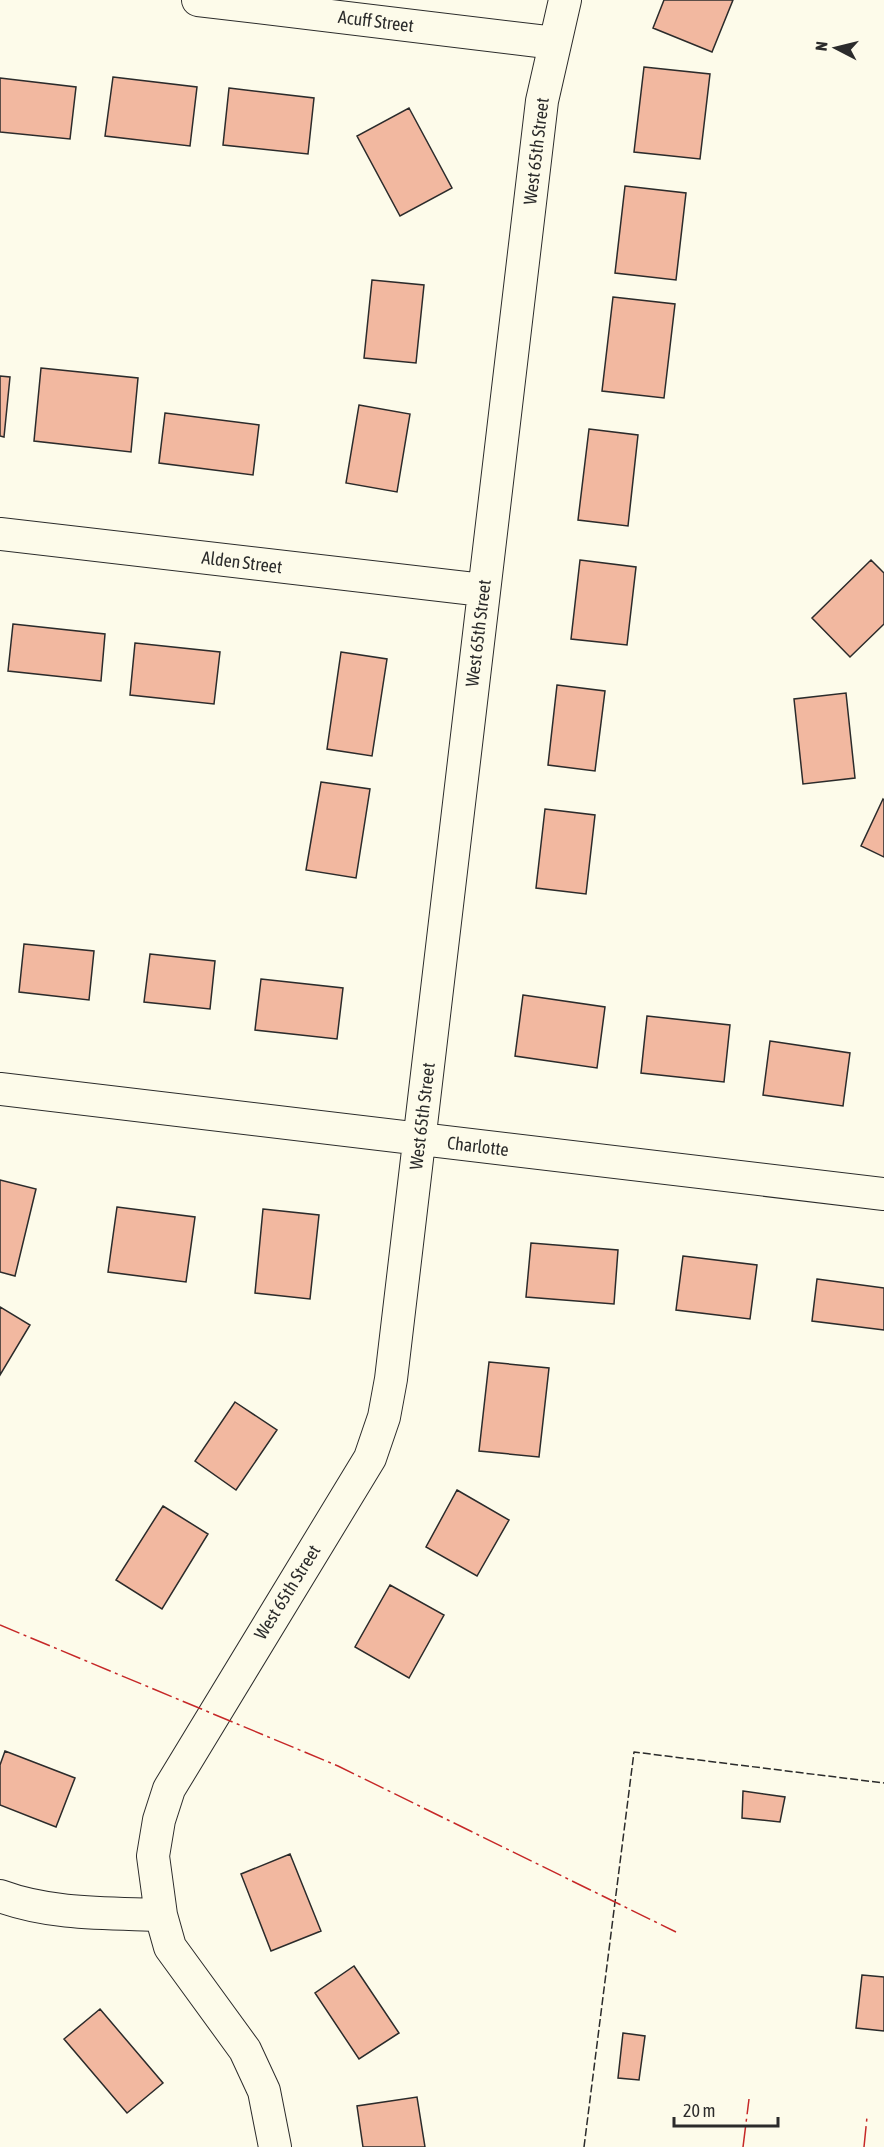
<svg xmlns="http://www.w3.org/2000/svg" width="884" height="2147" font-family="'Asap Condensed',sans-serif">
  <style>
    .building { fill: #f2b8a0; stroke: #2b2b2b; stroke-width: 1.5 }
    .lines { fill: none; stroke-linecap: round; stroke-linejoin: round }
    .street-casing { stroke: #2b2b2b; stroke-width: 34 }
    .street { stroke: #fdfbea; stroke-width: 32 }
    .fence { stroke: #2b2b2b; stroke-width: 1.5; stroke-dasharray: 8 3; stroke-linecap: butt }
    .power { stroke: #c62828; stroke-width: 1.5; stroke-dasharray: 21 4.5 3 4.5; stroke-linecap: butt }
    .labels { text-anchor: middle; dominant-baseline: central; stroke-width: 4.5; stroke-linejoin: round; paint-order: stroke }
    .street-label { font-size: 18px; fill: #2b2b2b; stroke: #fdfbea }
  </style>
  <rect width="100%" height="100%" fill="#fdfbea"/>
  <!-- building -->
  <path class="building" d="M664,0H733L712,52L653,28Z
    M644,67L710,74L700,159L634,152Z
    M113,77L197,87L190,146L105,136Z
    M0,78L76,87L70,139L0,132Z
    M229,88L314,98L308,154L223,145Z
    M409,108L452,188L400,216L357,136Z
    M625,186L686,193L676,280L615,273Z
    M372,280L424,285L416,363L364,358Z
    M613,297L675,304L664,398L602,391Z
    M41,368L138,378L131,452L34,441Z
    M0,376L10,377L4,437L0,436Z
    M359,405L410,414L397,492L346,483Z
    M165,413L259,425L253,475L159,463Z
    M589,429L638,435L628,526L578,520Z
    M580,560L636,567L627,645L571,639Z
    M871,560L884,573V624L850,657L812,618Z
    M13,624L105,634L101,681L8,671Z
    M135,643L220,652L214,704L130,695Z
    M341,652L387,659L372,756L327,749Z
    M557,685L605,691L595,771L548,765Z
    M846,693L855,778L803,784L794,699Z
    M321,782L370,789L356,878L306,870Z
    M883,799L884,800V857L861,846Z
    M545,809L595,815L586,894L536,888Z
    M24,944L94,951L89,1000L19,992Z
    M150,954L215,961L210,1009L144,1002Z
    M261,979L343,988L337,1039L255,1030Z
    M523,995L605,1007L597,1068L515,1056Z
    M647,1016L730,1025L724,1082L641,1073Z
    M770,1041L850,1053L843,1106L763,1095Z
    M0,1180L36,1189L15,1276L0,1272Z
    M117,1207L195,1217L186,1282L108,1272Z
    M263,1209L319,1215L310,1299L255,1293Z
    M531,1243L618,1250L614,1304L526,1297Z
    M683,1256L757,1265L750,1319L676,1310Z
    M817,1279L884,1288V1330L812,1321Z
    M0,1307L30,1325L0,1375Z
    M489,1362L549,1368L539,1457L479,1451Z
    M235,1402L277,1430L236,1490L195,1461Z
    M457,1490L509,1520L477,1576L426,1547Z
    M163,1506L208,1534L162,1609L116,1580Z
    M390,1585L444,1615L409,1678L355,1647Z
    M5,1751L75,1778L56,1827L0,1805V1765Z
    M743,1791L785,1797L780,1822L742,1818Z
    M290,1854L321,1931L271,1951L241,1874Z
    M354,1966L399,2033L359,2059L315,1993Z
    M862,1975L884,1977V2031L856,2028Z
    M100,2009L163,2083L127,2113L64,2039Z
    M623,2033L645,2036L639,2080L618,2078Z
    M417,2097L425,2147H363L357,2106Z"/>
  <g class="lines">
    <!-- street casing -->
    <g class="street-casing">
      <path id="street" d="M198,0L555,43
        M0,534L483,590
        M0,1089L884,1194
        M0,1896C51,1915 107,1913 161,1915
        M275,2147L264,2091L245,2050L170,1947L161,1915L153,1856L159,1820L169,1789L370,1458L384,1417L391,1379L542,101L565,0"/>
    </g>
    <!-- street -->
    <use href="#street" class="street"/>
    <!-- fence -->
    <path class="fence" d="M584,2147L634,1752L884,1783"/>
    <!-- power -->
    <path class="power" d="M0,1625L338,1766L676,1932
      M743,2147L749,2099
      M864,2147L867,2117"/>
  </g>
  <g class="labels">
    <!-- street labels -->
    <g class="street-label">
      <text transform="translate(376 21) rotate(7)">Acuff Street</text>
      <text transform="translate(536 151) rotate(-83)">West 65th Street</text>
      <text transform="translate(242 562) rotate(7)">Alden Street</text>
      <text transform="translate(478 633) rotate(-83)">West 65th Street</text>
      <text transform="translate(422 1116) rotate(-83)">West 65th Street</text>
      <text transform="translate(478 1146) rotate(7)">Charlotte</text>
      <text transform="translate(287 1592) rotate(-58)">West 65th Street</text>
    </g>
  </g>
  <!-- north arrow -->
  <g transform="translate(836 48) rotate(277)" stroke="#fdfbea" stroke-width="4.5" paint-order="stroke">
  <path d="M0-4.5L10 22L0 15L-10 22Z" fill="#2b2b2b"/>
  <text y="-9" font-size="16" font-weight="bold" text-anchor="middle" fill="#2b2b2b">N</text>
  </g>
  <!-- scale -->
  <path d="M674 2117v9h104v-9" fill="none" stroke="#2b2b2b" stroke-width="3"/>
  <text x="683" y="2117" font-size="18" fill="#2b2b2b" stroke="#fdfbea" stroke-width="4.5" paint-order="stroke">20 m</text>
</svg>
